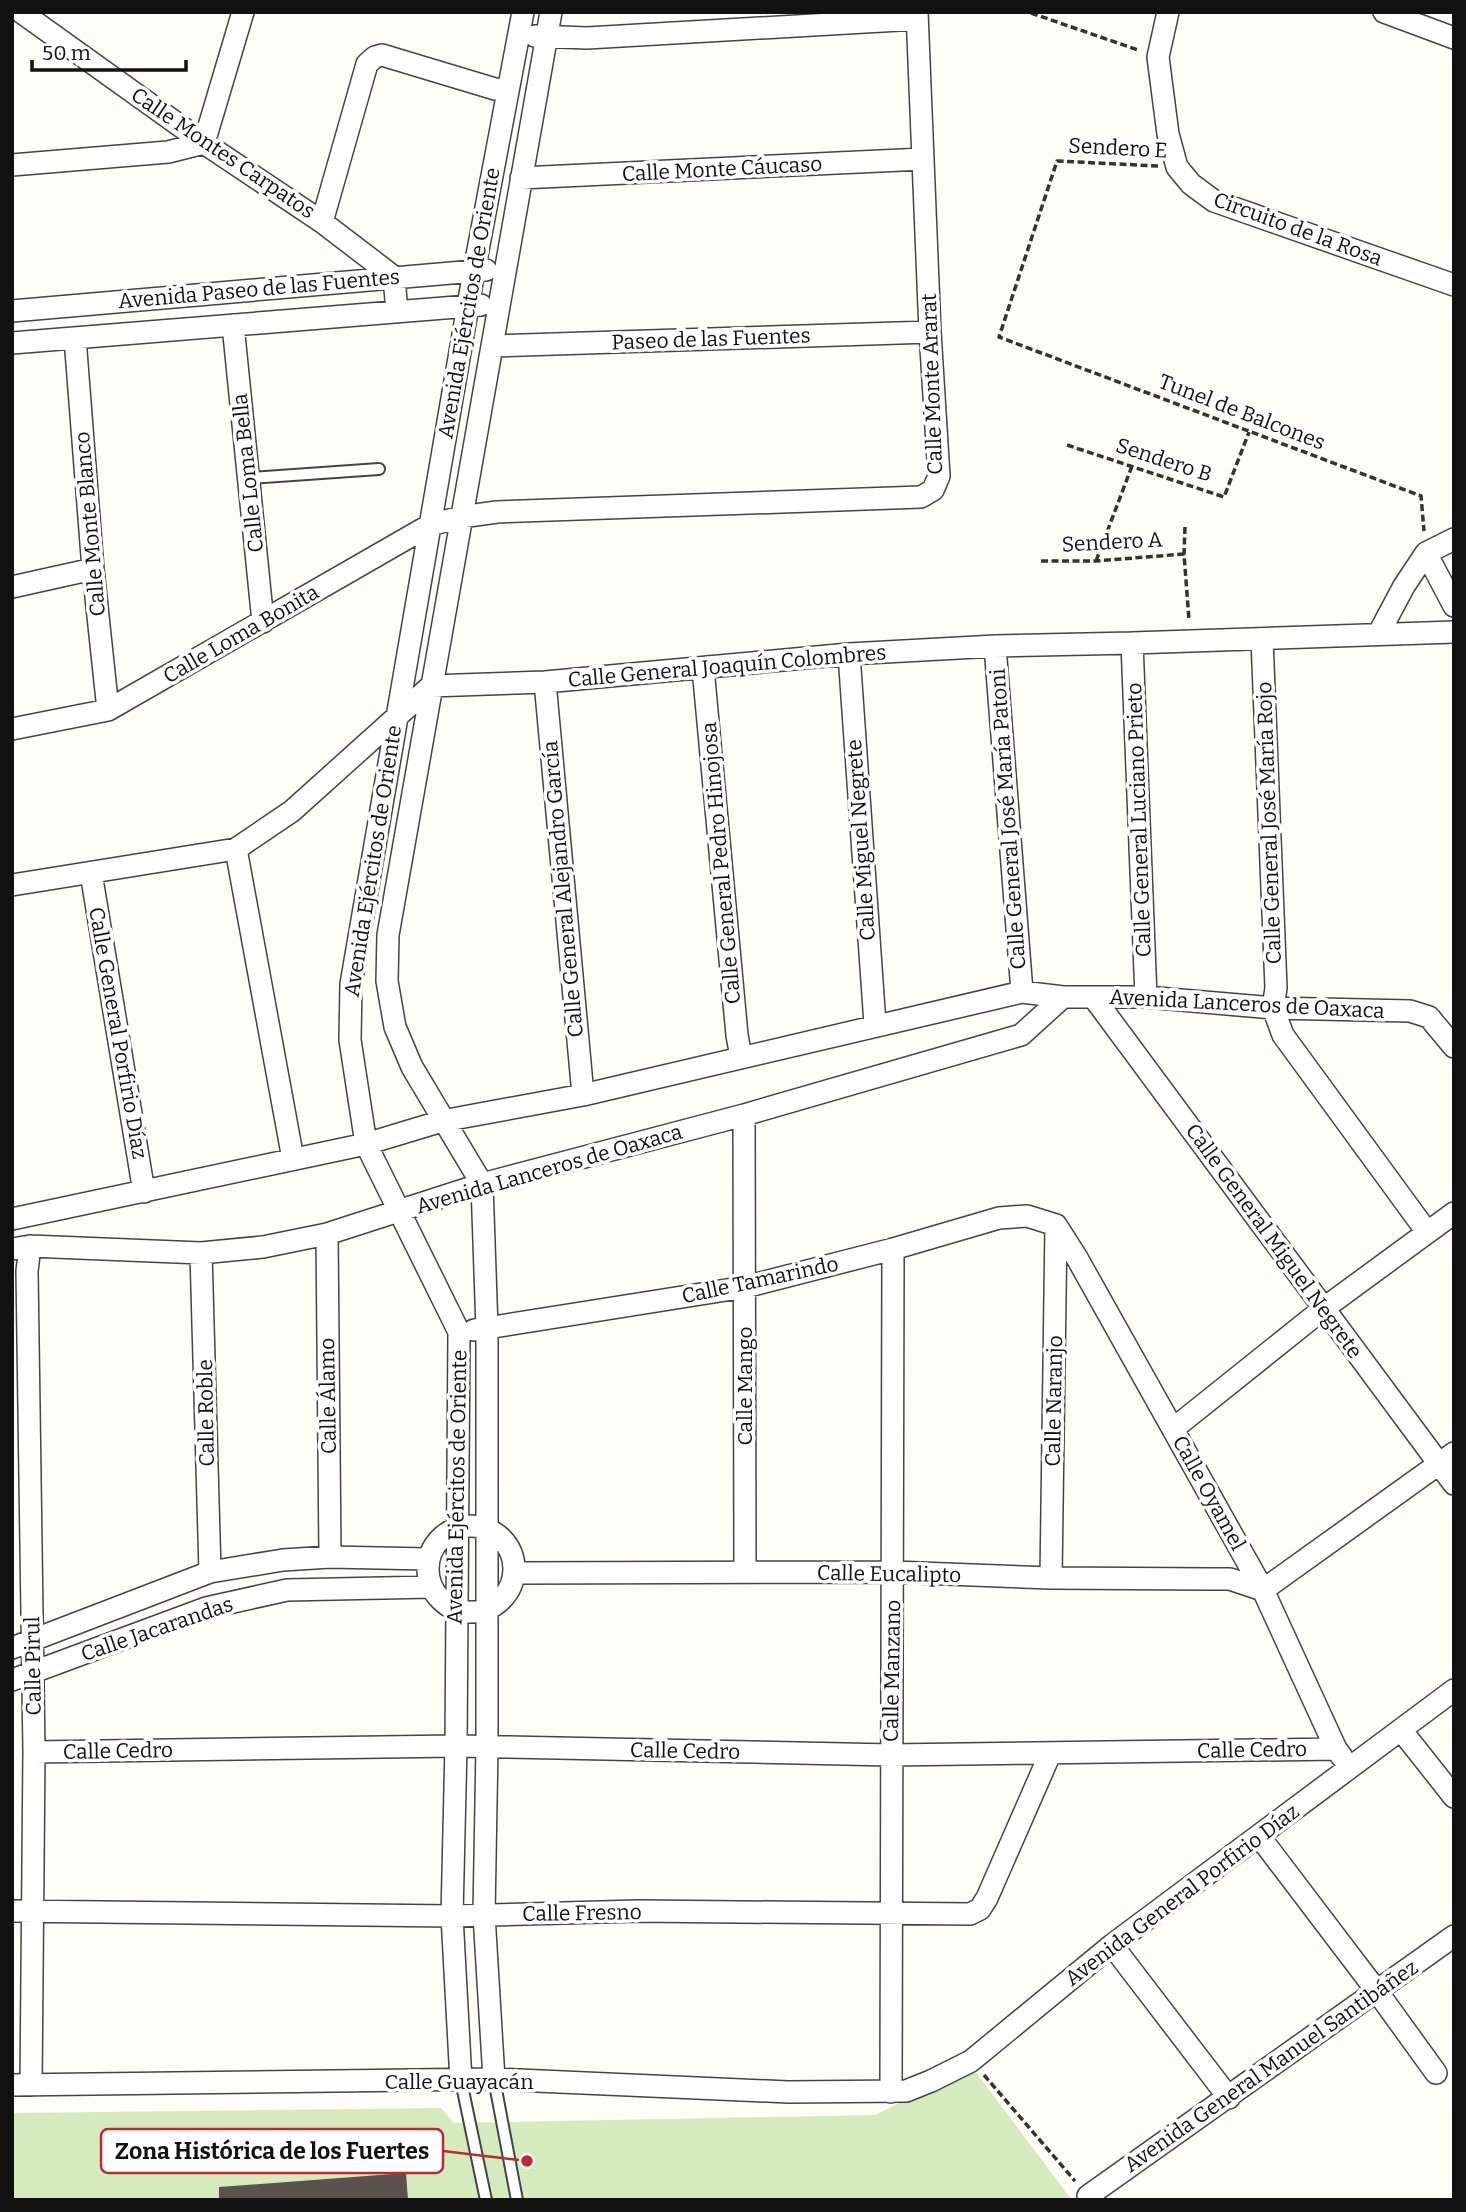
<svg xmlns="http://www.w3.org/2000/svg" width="1466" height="2212" font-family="Bitter,serif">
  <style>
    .green { fill: #d5ebbd }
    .building { fill: #5a524d }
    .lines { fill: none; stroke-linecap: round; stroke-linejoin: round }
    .service-casing { stroke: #444; stroke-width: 14 }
    .minor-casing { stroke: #444; stroke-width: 24 }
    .path { stroke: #333; stroke-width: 3.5; stroke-dasharray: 7 3.5; stroke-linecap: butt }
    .service { stroke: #fff; stroke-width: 10 }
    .minor { stroke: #fff; stroke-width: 21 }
    .labels { text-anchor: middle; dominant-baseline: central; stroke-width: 7; stroke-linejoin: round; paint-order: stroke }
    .street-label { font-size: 21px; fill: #111; stroke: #fff }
    .leader { fill: none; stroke: #c4262e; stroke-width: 2.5 }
    .callout-dot { fill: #c4262e; stroke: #fff; stroke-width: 2.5 }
    .callout { fill: #fff; stroke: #c4262e; stroke-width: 2.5 }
    .callout-label { font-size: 23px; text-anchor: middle; font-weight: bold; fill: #111 }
  </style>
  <rect width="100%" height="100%" fill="#fffdf5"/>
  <!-- green -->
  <path class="green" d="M972,2067L1072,2200H12V2113L441,2108L454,2123L875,2115Z"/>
  <!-- building -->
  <path class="building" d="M406,2173L408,2200H219V2187Z"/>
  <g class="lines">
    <!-- service casing -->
    <g class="service-casing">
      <path id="service" d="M249,478L379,469
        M494,2079L517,2200
        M461,2081L486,2200"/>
    </g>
    <!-- minor casing -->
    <g class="minor-casing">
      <path id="minor" d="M21,12L204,143L322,222L394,277L397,312
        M1168,12L1158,57L1168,134L1177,167L1191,184L1214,201L1454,285
        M1384,12L1454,38
        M535,36L587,38L917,19
        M12,165L168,152L204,143L243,12
        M521,178L923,159
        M322,222L367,64L375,57L382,55L495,89L508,90
        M12,311L486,270
        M233,325L263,622
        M75,338L93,569L108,710
        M12,343L481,305
        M492,346L930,332
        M1426,553L1454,606
        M12,587L93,569
        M1379,633L1404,586L1426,553L1454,539
        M1262,639L1276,988L1273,1008L1283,1035L1427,1232
        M1132,643L1146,997
        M995,646L1022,992
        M849,654L875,1024
        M703,668L737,1035L741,1057
        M545,682L583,1095
        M12,729L108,710L430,525L461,517L497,512L921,497L933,490L939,476L930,332L917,12
        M236,849L293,1159
        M91,873L144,1192
        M12,885L236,849L292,811L431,686L545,682L849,654L995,646L1132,643L1454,632
        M1094,998L1454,1484
        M744,1115L745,1572
        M12,1219L366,1144L442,1121L583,1095L1022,992L1063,997H1146L1273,1008L1410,1011L1429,1017L1454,1047
        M1056,1225L1077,1258L1263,1590L1336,1749L1342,1757
        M327,1234L330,1557
        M30,1246L27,1271L34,1752L31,2085
        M12,1249L30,1246L201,1253L263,1247L327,1234L482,1184L744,1115L1021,1035L1063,997
        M201,1253L210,1572
        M474,1330L745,1287L893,1249L999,1218L1027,1216L1056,1225
        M1173,1429L1323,1309L1454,1213
        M428 1569a43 43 0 1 1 86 0a43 43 0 1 1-86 0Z
        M514,1573L894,1572L1051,1578L1208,1579H1230L1263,1590L1454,1453
        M1051,1578L1056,1225
        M12,1648L210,1572L283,1560L330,1557L428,1559
        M12,1680L206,1608L287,1590L431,1587
        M1401,1730L1454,1797
        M34,1752L456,1746L891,1755L1336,1749
        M1259,1836L1376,1990L1436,2073
        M12,1911L452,1916L638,1911L970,1914L980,1909L987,1898L1050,1754
        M1112,1945L1229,2098
        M494,2079L484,1915L487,1747V1329L482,1184L412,1067L395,1027L387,981L388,935L551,12
        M461,2081L452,1916L456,1746L459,1332L366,1144L350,1040L351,984L474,271L523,12
        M12,2085L494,2079L788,2092L906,2091L931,2081L971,2061L1112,1945L1454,1690
        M891,2092L893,1249
        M1088,2196L1454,1936"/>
    </g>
    <!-- path -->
    <path class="path" d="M1031,13L1138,50
      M1158,166L1057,161L999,337L1421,496L1424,531
      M1067,445L1224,497L1249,432
      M1185,527L1184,554L1189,620
      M1041,561H1096L1184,554
      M1096,561L1132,466
      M984,2075L1075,2181"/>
    <!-- service -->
    <use href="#service" class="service"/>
    <!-- minor -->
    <use href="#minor" class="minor"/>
  </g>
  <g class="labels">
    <!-- street labels -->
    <g class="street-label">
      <text transform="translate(1118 148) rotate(3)">Sendero E</text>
      <text transform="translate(223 153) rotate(34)">Calle Montes Carpatos</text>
      <text transform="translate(722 169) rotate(-3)">Calle Monte Cáucaso</text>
      <text transform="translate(1298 229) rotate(20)">Circuito de la Rosa</text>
      <text transform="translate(259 289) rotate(-5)">Avenida Paseo de las Fuentes</text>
      <text transform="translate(469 303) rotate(-80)">Avenida Ejércitos de Oriente</text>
      <text transform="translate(711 339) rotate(-2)">Paseo de las Fuentes</text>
      <text transform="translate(932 384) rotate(-92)">Calle Monte Ararat</text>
      <text transform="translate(1242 412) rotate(21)">Tunel de Balcones</text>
      <text transform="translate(1164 460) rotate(18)">Sendero B</text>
      <text transform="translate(248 473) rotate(-96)">Calle Loma Bella</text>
      <text transform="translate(90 524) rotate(-95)">Calle Monte Blanco</text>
      <text transform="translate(1112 542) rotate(-3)">Sendero A</text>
      <text transform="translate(241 634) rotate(-30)">Calle Loma Bonita</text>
      <text transform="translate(727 666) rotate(-5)">Calle General Joaquín Colombres</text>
      <text transform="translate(1008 819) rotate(-94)">Calle General José María Patoni</text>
      <text transform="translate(1139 820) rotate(-92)">Calle General Luciano Prieto</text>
      <text transform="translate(1269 823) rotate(-92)">Calle General José María Rojo</text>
      <text transform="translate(861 840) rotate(-94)">Calle Miguel Negrete</text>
      <text transform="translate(373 861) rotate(-81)">Avenida Ejércitos de Oriente</text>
      <text transform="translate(721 863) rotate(-95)">Calle General Pedro Hinojosa</text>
      <text transform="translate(563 889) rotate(-95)">Calle General Alejandro García</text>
      <text transform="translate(1247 1004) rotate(3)">Avenida Lanceros de Oaxaca</text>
      <text transform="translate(118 1033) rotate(80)">Calle General Porfirio Díaz</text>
      <text transform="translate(549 1169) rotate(-16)">Avenida Lanceros de Oaxaca</text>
      <text transform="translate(1274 1241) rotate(54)">Calle General Miguel Negrete</text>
      <text transform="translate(760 1280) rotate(-12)">Calle Tamarindo</text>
      <text transform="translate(745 1386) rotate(-90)">Calle Mango</text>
      <text transform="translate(328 1396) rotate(-91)">Calle Álamo</text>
      <text transform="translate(1054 1401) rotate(-89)">Calle Naranjo</text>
      <text transform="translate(206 1413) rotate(-91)">Calle Roble</text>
      <text transform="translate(457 1487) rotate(-89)">Avenida Ejércitos de Oriente</text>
      <text transform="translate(1209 1493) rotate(61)">Calle Oyamel</text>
      <text transform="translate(889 1574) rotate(1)">Calle Eucalipto</text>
      <text transform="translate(157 1629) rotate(-19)">Calle Jacarandas</text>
      <text transform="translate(33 1666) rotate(-91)">Calle Pirul</text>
      <text transform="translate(892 1671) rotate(-89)">Calle Manzano</text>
      <text transform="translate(1252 1750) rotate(-1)">Calle Cedro</text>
      <text transform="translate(118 1751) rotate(-1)">Calle Cedro</text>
      <text transform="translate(685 1751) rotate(1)">Calle Cedro</text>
      <text transform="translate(1182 1895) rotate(-37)">Avenida General Porfirio Díaz</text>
      <text transform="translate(582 1913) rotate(-1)">Calle Fresno</text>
      <text transform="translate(1271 2066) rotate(-35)">Avenida General Manuel Santibáñez</text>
      <text x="459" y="2082">Calle Guayacán</text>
    </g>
  </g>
  <!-- callouts -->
  <path class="leader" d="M527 2161L443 2151"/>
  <circle class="callout-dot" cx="527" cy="2161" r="7"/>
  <rect class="callout" x="101" y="2129" width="342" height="44" rx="7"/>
  <g class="callout-label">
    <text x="272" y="2159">Zona Histórica de los Fuertes</text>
  </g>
  <!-- border -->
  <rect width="1466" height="2212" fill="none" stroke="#111111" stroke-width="28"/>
  <!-- scale -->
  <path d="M32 60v10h154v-10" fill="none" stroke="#111111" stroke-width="3.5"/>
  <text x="42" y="60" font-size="21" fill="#111111" stroke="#ffffff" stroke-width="5" paint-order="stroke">50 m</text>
</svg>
